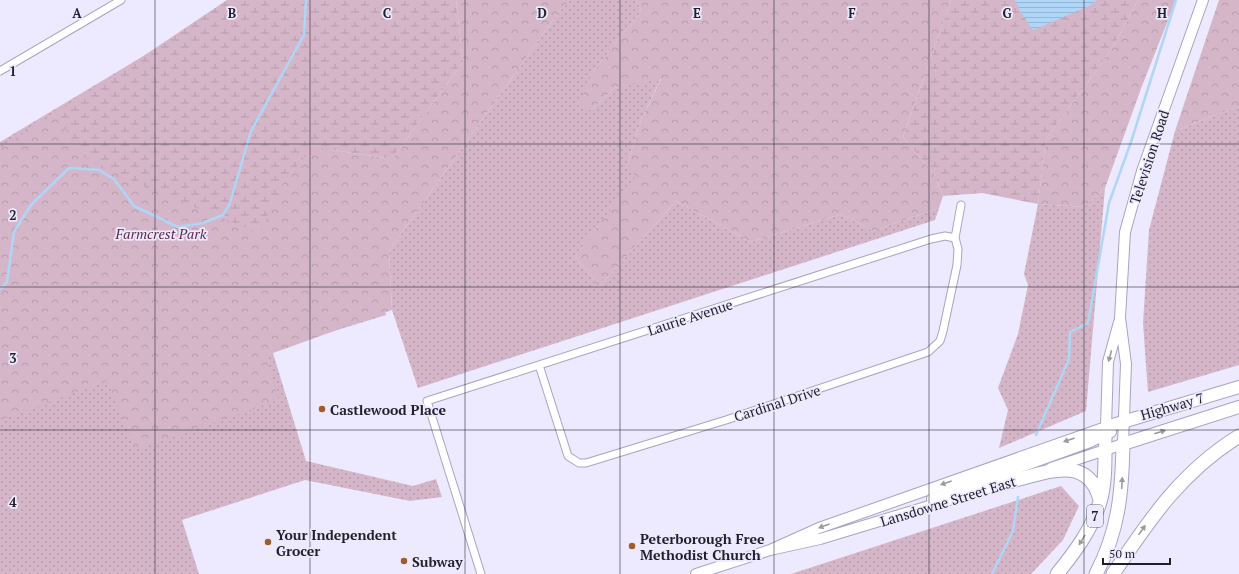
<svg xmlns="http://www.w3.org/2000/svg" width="1239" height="574" font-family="'PT Serif',serif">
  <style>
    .grass { fill: url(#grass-dots) }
    .forest { fill: url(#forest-crowns) }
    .wetland { fill: url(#wetland-marsh) }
    .water { fill: url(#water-rules) }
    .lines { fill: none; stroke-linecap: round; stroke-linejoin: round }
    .stream { stroke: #afd6f7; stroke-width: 2.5 }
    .minor-casing { stroke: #a9a3c3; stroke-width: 9 }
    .secondary-casing { stroke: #a9a3c3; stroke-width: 12 }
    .trunk-casing { stroke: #a9a3c3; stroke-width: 14 }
    .motorway-casing { stroke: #a9a3c3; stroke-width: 15 }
    .minor { stroke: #fff; stroke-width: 7 }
    .secondary { stroke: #fff; stroke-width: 10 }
    .trunk { stroke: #fff; stroke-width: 12 }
    .motorway { stroke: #fff; stroke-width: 13 }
    .oneway { fill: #9b9aa0 }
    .grid { fill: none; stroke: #211f2b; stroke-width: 1; stroke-opacity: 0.55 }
    .poi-dot { fill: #9f5c2b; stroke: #ede9fe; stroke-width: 1.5 }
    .labels { text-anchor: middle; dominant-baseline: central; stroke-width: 3.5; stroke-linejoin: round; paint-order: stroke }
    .shield { fill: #ede9fe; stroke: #5e5c6a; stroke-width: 1 }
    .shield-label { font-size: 13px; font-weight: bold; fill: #211f2b }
    .street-label { font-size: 14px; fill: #211f2b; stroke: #ede9fe }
    .park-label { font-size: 14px; font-style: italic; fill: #5f294d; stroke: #ede9fe }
    .poi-label { font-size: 14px; font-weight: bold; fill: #211f2b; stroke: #ede9fe; text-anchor: start }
    .grid-label { font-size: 13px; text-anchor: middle; font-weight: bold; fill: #211f2b; stroke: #ede9fe; stroke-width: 3.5; stroke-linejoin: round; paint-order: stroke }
  </style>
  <defs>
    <pattern id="grass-dots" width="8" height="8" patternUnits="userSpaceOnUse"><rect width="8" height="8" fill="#d4b6c8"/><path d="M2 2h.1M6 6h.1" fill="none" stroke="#b69cac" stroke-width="1.8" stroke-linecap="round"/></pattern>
    <pattern id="forest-crowns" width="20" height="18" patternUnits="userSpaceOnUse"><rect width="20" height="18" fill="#d4b6c8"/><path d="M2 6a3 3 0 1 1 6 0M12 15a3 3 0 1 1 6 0" fill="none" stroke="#b69cac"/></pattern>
    <pattern id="wetland-marsh" width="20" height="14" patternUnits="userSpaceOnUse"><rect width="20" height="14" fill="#d4b6c8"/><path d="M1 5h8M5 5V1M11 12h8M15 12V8" fill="none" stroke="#b69cac"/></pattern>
    <pattern id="water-rules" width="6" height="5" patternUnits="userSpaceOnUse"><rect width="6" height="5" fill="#afd6f7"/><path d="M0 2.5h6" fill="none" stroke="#96b7d4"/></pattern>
  </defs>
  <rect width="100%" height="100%" fill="#ede9fe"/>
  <!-- grass -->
  <path class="grass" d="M237,0H282L386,315L272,350L306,461L413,486L436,479L442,497L410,501L305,480L182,520L199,574H0V142Z
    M570,0H636L641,11L592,73L591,110L614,88L661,78L641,120L628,162L636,177L575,256L599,287L676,201L751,242L842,214L873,231L939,208L935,220L418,388L392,310L389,251L558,13Z
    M1239,106V365L1148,392L1143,323L1149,230L1175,131Z
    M1105,188L1086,411L999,448L1008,410L998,388L1018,334L1028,285L1024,274L1038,204L1084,207Z
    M1061,486L1079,506L1063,540L1031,574H791Z"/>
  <!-- forest -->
  <path class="forest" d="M456,0H570L558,13L389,251L392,310L265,356L279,400L136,449L107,381L0,420V148L55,113L84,157L149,189L260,233L280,187L313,147L392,159L463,62Z
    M636,0H951L903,137L934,174L943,196L939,208L873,231L842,214L751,242L676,201L599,287L575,256L635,177L628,162L641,120L661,79L614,88L591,110L578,107L592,73L641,11Z
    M1138,0H1176L1142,86L1105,188L1084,207L1038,204L1046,139L1112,49Z
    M1219,0H1239V106L1175,131Z"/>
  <!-- wetland -->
  <path class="wetland" d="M227,0H456L463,62L392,159L313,147L280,187L260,233L149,189L84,157L55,113L133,63Z
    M951,0H1138L1112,49L1046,139L1038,204L982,193L943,196L934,174L903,137Z"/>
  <!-- water -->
  <path class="water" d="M1015,0H1097L1089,6L1033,30L1020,11Z"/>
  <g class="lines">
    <!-- stream -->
    <path class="stream" d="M0,289L7,282L14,232L31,205L69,168L99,170L114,179L134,206L178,227L203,223L223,215L230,203L251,131L304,35L306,0
      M1036,435L1069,359L1070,332L1088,323L1109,203L1131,142L1176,0
      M992,574L1013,531L1018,497"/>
    <!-- minor casing -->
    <g class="minor-casing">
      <path id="minor" d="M0,71L121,0
        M539,365L568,456L579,463H586L726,420L928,352L940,341L943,331L957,265L958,249L955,238L961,205
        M481,574L427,401L931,239L945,236L955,238"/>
    </g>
    <!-- secondary casing -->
    <g class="secondary-casing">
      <path id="secondary" d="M1051,468L1123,444L1126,364L1120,318L1125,232L1142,171L1203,0
        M932,499L1090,442L1111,432
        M770,550L820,539L1015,480
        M696,574L770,550L819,528L1106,427L1108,362L1119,322"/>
    </g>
    <!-- trunk casing -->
    <g class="trunk-casing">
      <path id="trunk" d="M1123,444L1239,407
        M1105,449L1106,427L1239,387"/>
    </g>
    <!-- motorway casing -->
    <g class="motorway-casing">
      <path id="motorway" d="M1008,482C1043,474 1088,452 1100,500
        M1057,574C1075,552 1092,529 1100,502C1105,485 1105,467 1105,449
        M1096,574C1119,530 1122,492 1123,444
        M1113,574C1150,519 1181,472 1239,436"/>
    </g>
    <!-- minor -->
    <use href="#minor" class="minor"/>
    <!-- secondary -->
    <use href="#secondary" class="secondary"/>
    <!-- trunk -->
    <use href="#trunk" class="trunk"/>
    <!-- motorway -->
    <use href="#motorway" class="motorway"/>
  </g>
  <!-- one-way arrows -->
  <defs><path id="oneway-solid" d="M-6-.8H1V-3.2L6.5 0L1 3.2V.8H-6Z"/></defs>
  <g class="oneway">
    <use href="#oneway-solid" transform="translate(1110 356) rotate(105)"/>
    <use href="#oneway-solid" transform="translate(1160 432) rotate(-18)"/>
    <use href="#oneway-solid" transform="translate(1069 440) rotate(161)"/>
    <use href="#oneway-solid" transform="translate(946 483) rotate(161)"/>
    <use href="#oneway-solid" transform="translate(1122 483) rotate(-87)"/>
    <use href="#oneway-solid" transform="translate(824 526) rotate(160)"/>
    <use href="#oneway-solid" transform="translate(1142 530) rotate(-54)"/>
    <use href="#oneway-solid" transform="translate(1082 540) rotate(121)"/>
  </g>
  <!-- grid -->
  <path class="grid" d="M155,0V574M310,0V574M465,0V574M620,0V574M774,0V574M929,0V574M1084,0V574M0,144H1239M0,287H1239M0,430H1239"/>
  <!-- markers -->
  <g class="poi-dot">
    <circle cx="322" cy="409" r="4"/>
    <circle cx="268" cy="542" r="4"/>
    <circle cx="632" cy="546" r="4"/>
    <circle cx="404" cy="561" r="4"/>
  </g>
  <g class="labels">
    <!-- shield labels -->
    <rect class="shield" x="1087" y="505" width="16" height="22" rx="3"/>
    <g class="shield-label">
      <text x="1095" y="516">7</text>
    </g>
    <!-- street labels -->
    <g class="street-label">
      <text transform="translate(1149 157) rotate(-72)">Television Road</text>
      <text transform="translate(690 317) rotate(-18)">Laurie Avenue</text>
      <text transform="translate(777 403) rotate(-18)">Cardinal Drive</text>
      <text transform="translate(1172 406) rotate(-16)">Highway 7</text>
      <text transform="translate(948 501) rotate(-17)">Lansdowne Street East</text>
    </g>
    <!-- park labels -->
    <g class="park-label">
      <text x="161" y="233">Farmcrest Park</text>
    </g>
    <!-- poi labels -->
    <g class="poi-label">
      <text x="330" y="409">Castlewood Place</text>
      <text x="276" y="534">Your Independent<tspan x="276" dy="16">Grocer</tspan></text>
      <text x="640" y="538">Peterborough Free<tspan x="640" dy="16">Methodist Church</tspan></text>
      <text x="412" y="561">Subway</text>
    </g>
  </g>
  <g class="grid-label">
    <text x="77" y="18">A</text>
    <text x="232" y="18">B</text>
    <text x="387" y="18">C</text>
    <text x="542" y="18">D</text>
    <text x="697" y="18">E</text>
    <text x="852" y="18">F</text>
    <text x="1007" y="18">G</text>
    <text x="1162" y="18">H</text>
    <text x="13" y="76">1</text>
    <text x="13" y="220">2</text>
    <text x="13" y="363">3</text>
    <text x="13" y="507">4</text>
  </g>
  <!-- scale -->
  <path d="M1103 558v6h67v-6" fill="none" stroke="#211f2b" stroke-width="2"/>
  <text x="1109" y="558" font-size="12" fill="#211f2b" stroke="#ede9fe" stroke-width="3" paint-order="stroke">50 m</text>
</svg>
